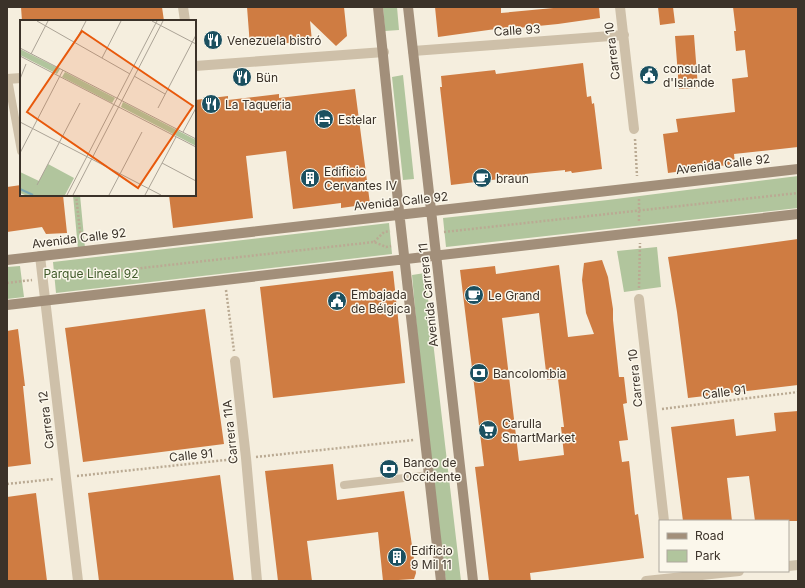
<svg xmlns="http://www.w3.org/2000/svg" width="805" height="588" font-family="Inter,sans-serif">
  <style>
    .green { fill: #b1c59d }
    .building { fill: #cf7c42; fill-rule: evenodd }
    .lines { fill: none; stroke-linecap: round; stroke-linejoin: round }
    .path { stroke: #baaa93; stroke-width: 2.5; stroke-dasharray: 2 2; stroke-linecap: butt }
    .lane { stroke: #cec0a9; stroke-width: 8 }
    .street { stroke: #cec0a9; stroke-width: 10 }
    .secondary { stroke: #a28f7a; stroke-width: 10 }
    .labels { text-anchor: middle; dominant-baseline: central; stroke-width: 3; stroke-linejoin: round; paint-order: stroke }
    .street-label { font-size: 12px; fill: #3b3229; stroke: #fbf7eb }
    .poi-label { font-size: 12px; fill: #3b3229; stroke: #fbf7eb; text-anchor: start }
    .park-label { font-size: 12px; fill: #415b2b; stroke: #fbf7eb }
    .inset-river { fill: none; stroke: #7ba8b4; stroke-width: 2 }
    .inset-road { fill: none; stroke: #aba396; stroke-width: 1 }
    .view { fill: #e8590c; fill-opacity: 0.15; stroke: #e8590c; stroke-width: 2 }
    .inset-edge { fill: none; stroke: #3b3229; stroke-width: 2 }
  </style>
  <rect width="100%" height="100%" fill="#f5eede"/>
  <!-- green -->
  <path class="green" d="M383,7H397L399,30L385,31Z
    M403,75L414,179L403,180L392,77Z
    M798,176V208L446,247L443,218L608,200Z
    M73,195H80L85,248L78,249Z
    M389,223L392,254L56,293L53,262Z
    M657,247L661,287L624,292L617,251Z
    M20,266L24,297L7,299V267Z
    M425,273L461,581H446L430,475L412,275Z"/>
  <!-- building -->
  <path class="building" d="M21,7H162L164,21H22Z
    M247,7H344L347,36L336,46L310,21L312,41L250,46Z
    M435,7H501V13L564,7H599L600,18L558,24L518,28V26L438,37Z
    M658,7H673L675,23L660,25Z
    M733,7H798V147L734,154L735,164L668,173L663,134L678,132L676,119L735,112L732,79L748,77L745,50L736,51L734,31H736Z
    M694,35L698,88L679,89L675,36Z
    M583,63L587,97L591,96L592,104L594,103L602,169L572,173L571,171L565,172V170L525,174V176L451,185L440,87H442L441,76L495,70L496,74Z
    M355,89L370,204L341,208V203L293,209L286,151L246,156L253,218L173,228L169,195H195V100L228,96V100L279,94V98Z
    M21,185V195H63L67,233L46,234L42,227L7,232V187Z
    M798,239V385L688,398L677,312L668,257Z
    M602,260L608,277L613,309V320L619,377H624L627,403L623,404L628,440L619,441L622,462L629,461L635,515L638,514L644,558L530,573L531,581H489L475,467L484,466L460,270L495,266L496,274L559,265L568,337L594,334L586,313L582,280L584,263ZM539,313L547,380L558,379L564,427H561L564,455L519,461L502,318Z
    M393,271L405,383L273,398L260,287Z
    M205,309L224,444L83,462L65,328Z
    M18,329L25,386H23L31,464L7,467V331Z
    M798,411V521H755L749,476L727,478L732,521H683L671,427L734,419L736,436L776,431L774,413Z
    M333,464L337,500L404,491L416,573L414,579L383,581L378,532L307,541L312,581H278L265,471Z
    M220,475L234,581H99L88,493Z
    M36,493L47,581H7V497Z"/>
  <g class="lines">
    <!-- path -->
    <path class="path" d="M635,139L637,176
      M76,195L81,240
      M639,199V222
      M444,232L798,193
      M374,242L384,232L390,231
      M53,278L374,242L386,247L391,246
      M7,283L32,280
      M639,288L640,243
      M226,290L234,351
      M662,409L798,392
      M256,457L414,440
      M77,476L235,459
      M7,484L54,479"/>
    <!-- lane -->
    <path class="lane" d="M8,79L21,151
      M344,485L430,475"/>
    <!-- street -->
    <path class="street" d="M183,7L185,21
      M620,7L634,129
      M413,51L624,35
      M195,66L384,52
      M7,79L21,78
      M40,256L78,581
      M639,299L664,521
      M235,361L246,458L257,581
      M788,566L798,565
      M646,581L739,571"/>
    <!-- secondary -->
    <path class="secondary" d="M378,7L399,211L441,581
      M408,7L473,581
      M7,260L798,169
      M7,305L798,214"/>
  </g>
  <!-- icons -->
  <defs>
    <g id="restaurant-disc" transform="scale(1)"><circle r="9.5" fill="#1b5060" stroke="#fbf7eb"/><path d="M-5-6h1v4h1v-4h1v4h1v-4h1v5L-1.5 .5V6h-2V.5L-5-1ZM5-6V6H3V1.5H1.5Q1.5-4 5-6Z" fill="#fff"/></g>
    <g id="civic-disc" transform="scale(1)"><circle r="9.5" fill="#1b5060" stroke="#fbf7eb"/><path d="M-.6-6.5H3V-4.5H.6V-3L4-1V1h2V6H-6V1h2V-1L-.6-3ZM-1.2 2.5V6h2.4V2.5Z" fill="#fff"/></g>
    <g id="hotel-disc" transform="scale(1)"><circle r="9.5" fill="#1b5060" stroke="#fbf7eb"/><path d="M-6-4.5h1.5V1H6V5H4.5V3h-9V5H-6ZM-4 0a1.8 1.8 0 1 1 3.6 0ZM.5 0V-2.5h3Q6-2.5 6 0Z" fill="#fff"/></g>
    <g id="building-disc" transform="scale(1)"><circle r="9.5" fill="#1b5060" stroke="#fbf7eb"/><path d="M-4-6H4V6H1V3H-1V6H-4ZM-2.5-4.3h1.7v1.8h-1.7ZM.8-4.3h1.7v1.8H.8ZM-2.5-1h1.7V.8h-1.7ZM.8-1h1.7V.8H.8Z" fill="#fff"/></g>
    <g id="cafe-disc" transform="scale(1)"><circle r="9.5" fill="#1b5060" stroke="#fbf7eb"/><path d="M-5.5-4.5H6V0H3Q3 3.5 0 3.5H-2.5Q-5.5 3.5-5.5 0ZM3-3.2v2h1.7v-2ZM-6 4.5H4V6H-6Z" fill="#fff"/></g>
    <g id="bank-disc" transform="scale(1)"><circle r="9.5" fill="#1b5060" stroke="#fbf7eb"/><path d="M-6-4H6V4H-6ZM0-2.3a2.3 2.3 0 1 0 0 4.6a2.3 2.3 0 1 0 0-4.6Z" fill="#fff"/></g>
    <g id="supermarket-disc" transform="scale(1)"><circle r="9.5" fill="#1b5060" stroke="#fbf7eb"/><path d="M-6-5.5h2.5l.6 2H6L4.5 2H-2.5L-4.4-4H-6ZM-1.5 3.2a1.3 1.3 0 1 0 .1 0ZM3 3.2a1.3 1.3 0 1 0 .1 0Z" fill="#fff"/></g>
  </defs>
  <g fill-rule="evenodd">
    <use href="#restaurant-disc" x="213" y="40"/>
    <use href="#civic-disc" x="649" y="75"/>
    <use href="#restaurant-disc" x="242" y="77"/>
    <use href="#restaurant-disc" x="211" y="104"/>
    <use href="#hotel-disc" x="324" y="119"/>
    <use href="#building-disc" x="310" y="178"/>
    <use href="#cafe-disc" x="482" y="178"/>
    <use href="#cafe-disc" x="474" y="295"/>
    <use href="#civic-disc" x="337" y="301"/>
    <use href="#bank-disc" x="479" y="373"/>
    <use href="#supermarket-disc" x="488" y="430"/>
    <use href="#bank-disc" x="389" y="469"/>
    <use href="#building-disc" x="397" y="557"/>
  </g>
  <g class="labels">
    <!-- street labels -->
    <g class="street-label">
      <text transform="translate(517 30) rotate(-4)">Calle 93</text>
      <text transform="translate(612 51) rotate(-97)">Carrera 10</text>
      <text transform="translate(723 164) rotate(-7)">Avenida Calle 92</text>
      <text transform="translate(401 201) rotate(-6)">Avenida Calle 92</text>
      <text transform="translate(79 238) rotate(-7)">Avenida Calle 92</text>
      <text transform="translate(428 295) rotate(-96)">Avenida Carrera 11</text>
      <text transform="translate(635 378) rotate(-96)">Carrera 10</text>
      <text transform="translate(724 392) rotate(-7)">Calle 91</text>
      <text transform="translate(46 420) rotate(-97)">Carrera 12</text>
      <text transform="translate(230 432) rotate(-96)">Carrera 11A</text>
      <text transform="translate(191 455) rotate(-6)">Calle 91</text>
    </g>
    <!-- poi labels -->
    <g class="poi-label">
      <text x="227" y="40">Venezuela bistró</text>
      <text x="663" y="68">consulat<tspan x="663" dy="14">d'Islande</tspan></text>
      <text x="256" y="77">Bün</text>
      <text x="225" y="104">La Taqueria</text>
      <text x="338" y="119">Estelar</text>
      <text x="324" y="171">Edificio<tspan x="324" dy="14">Cervantes IV</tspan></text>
      <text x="496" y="178">braun</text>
      <text x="351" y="294">Embajada<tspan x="351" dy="14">de Bélgica</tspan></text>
      <text x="488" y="295">Le Grand</text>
      <text x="493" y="373">Bancolombia</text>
      <text x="502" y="423">Carulla<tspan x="502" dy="14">SmartMarket</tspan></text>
      <text x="403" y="462">Banco de<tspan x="403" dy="14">Occidente</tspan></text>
      <text x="411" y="550">Edificio<tspan x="411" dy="14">9 Mil 11</tspan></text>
    </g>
    <!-- park labels -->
    <g class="park-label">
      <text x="91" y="273">Parque Lineal 92</text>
    </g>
  </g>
  <!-- overview -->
  <g transform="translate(20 20)">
    <rect width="176" height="176" fill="#f5eede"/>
    <path d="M0,29L40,49L37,54L0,35ZM45,52L95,78L92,83L42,57ZM103,82L176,120V126L101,87ZM28,144L54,158L45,175H5L0,173V152L19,161Z" fill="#b1c59d"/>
    <path class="inset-river" d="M0,169L13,175"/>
    <path class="inset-road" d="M17,1L110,54M132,1L176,24M55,22L66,1M0,28L176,119M11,34L28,1M0,36L176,127M82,38L101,1M114,56L145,74M0,59L6,44M138,88L176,15M0,102L141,175M163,112L176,88M0,133L43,50M142,143L176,161M17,165L60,83M47,175L137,1M53,175L143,1M89,175L122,112M125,175L156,117"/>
    <path class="view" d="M62,11L173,86L118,168L7,92Z"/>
    <rect width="176" height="176" class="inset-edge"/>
  </g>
  <!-- border -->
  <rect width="805" height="588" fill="none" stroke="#3b3229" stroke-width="16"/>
  <!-- legend -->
  <rect x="659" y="520" width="130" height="52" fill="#fbf7eb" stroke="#aea89d"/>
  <rect x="667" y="533" width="20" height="6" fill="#a28f7a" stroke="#aea89d"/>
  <text x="695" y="540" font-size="12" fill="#3b3229">Road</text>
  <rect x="667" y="550" width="20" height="12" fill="#b1c59d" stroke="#aea89d"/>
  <text x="695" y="560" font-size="12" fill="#3b3229">Park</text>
</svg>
